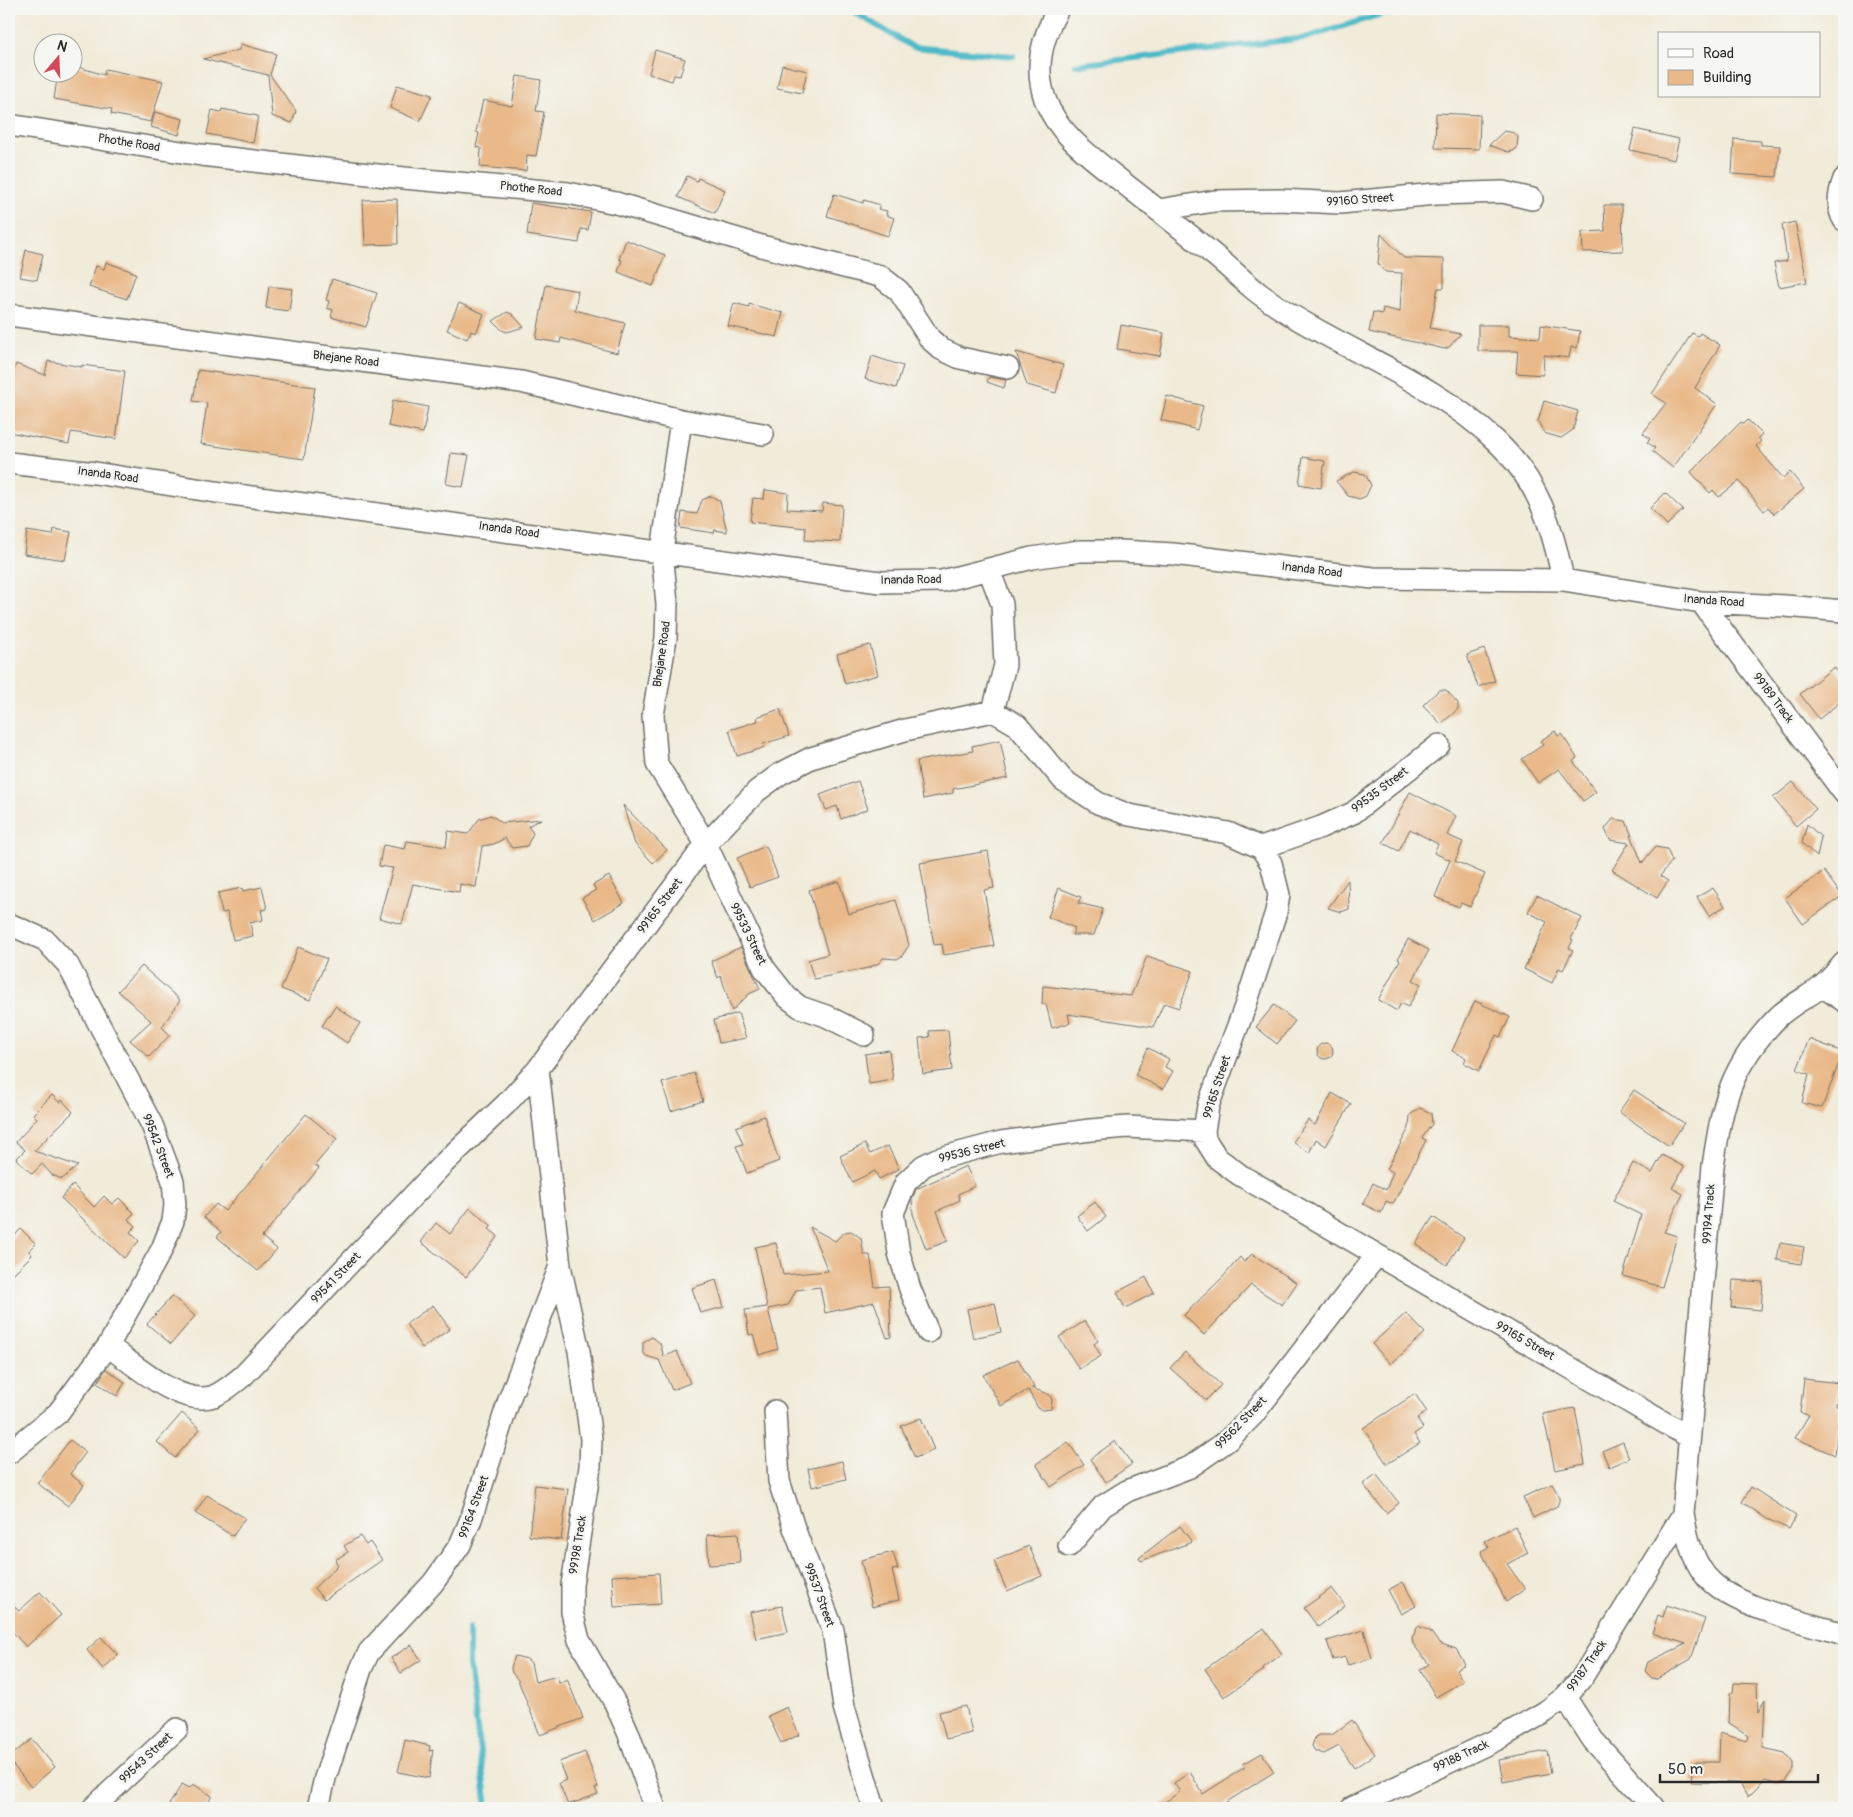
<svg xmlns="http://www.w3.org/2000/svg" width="1853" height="1817" font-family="Pangolin,sans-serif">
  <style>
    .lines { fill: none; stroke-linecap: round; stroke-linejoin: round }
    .stream { stroke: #4dbac7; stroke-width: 6 }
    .building { fill: #e9b989 }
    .minor-casing { stroke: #706e68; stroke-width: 24 }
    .minor { stroke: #fff; stroke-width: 21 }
    .labels { text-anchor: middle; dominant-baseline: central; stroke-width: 5; stroke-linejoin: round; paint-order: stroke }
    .street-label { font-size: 12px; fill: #2b2b2b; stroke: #f6f6f2 }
  </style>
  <rect width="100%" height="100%" fill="#f6f6f2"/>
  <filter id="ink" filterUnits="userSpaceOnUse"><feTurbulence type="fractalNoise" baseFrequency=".02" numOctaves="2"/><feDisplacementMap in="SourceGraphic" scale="10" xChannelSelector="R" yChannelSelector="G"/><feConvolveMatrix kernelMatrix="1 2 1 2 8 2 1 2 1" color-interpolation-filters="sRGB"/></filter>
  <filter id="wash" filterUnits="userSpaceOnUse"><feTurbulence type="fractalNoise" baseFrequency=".0096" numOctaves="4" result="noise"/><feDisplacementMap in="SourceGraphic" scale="20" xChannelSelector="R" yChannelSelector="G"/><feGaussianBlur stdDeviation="1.12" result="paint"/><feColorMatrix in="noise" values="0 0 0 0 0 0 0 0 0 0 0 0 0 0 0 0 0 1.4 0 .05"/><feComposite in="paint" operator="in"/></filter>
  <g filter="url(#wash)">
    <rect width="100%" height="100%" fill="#f1ebd9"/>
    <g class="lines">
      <!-- stream -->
      <path class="stream" d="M849,9L913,47L1013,56
        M1076,65L1305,38L1398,9
        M469,1628V1664L487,1808"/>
    </g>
    <g id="blocks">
      <!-- building -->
      <path class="building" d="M240,44L276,54L270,75L296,111L292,123L272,116L268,75L203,59L239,50Z
        M655,50L685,59L680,76L674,75L672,81L649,74Z
        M72,65L104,75L105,69L163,81L151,122L111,114L112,109L54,99L58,72H72Z
        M782,65L807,71L802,93L777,88Z
        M517,76L541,80L536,111L544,112L536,156L527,155L526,171L480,167L481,148L476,147L479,133L476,132L483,100L512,106Z
        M397,85L432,95L420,121L390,108Z
        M222,109L258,116L253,143L207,134L212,110L221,112Z
        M155,112L183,119L179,135L151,127Z
        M1436,113L1480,115L1479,149L1435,148Z
        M1635,129L1679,139L1674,160L1630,150Z
        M1504,131L1515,133L1518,137L1517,148L1513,151L1508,152L1489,145Z
        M1734,139L1761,141V145L1780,146L1777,177L1732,174Z
        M687,176L697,181L698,178L725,190L715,213L678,197Z
        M834,194L863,203L864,200L880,205L878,209L887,211L886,215L894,218L888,236L827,216Z
        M397,199L398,244L365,245L363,200Z
        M531,203L591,212L588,230L581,229L579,243L527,235Z
        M1604,205H1622L1623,251L1583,252L1582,232L1605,231Z
        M1795,222L1807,282L1779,287L1774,263L1787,261L1782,225Z
        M1381,234L1404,258L1444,259V288H1438L1430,328L1461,334L1449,347L1445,349L1369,332L1373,312L1382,314L1383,308L1400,312L1402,273L1386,272L1381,268L1378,263Z
        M626,240L665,255L653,286L618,272L622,260L619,259Z
        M26,250L43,254L37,280L20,277Z
        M106,262L136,273L127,299L89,287L96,266L104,269Z
        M332,279L377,293L366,327L331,317L333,310L327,308L329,301L326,300Z
        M546,285L578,291L575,310L625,323L617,353L561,338L560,343L536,339Z
        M269,286L292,289L289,311L266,308Z
        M459,303L484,314L476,333L471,331L467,339L447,330Z
        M734,303L749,307V304L783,313L777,337L728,326Z
        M507,312L512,314L524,327L507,332L502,330L493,321Z
        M1121,325L1164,333L1160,356L1117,349Z
        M1478,325H1509V336L1540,338L1541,325L1580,331L1577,348L1571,347L1569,358L1544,355L1543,375L1516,373L1518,351H1478Z
        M1692,333L1698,336L1700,333L1720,345L1695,388L1717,404L1673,468L1652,451L1655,448L1647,442L1650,439L1643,433L1666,403L1652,394Z
        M1016,352L1063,365L1056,393L1027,385Z
        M872,356L903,366L896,388L865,379Z
        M48,361L82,367V365L125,371L116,439L71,432L69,444L9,432V383L16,364L45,375Z
        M198,370L315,387L304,459L201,444L207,403L193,401Z
        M989,377L1006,380L1004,388L987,382Z
        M1167,396L1203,406L1197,430L1161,420Z
        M393,400L428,407L423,433L388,426Z
        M1544,401L1578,411L1573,430L1561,438L1544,433L1538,421Z
        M1748,420L1762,434L1758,438L1761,441L1756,446L1783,478L1790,472L1804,489L1774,514L1768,507L1764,511L1739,481L1719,497L1713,490L1710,493L1691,472L1741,422L1744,424Z
        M451,453L469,455L463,487L446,484Z
        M1303,457L1325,461L1321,488L1299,484Z
        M1354,472L1365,474L1371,485L1366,496L1360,499L1348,496L1336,481Z
        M765,490L788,493L787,509L822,511L823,503L842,505L840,542L805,540L806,528L750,522L753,498L764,499Z
        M1665,493L1683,510L1667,525L1650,508Z
        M711,496L720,501L727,532L715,530L714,533L680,528L682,512L697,514L702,500Z
        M54,529L71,532L65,560L24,554L27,531L53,535Z
        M870,645L878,675L845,684L837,654Z
        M1484,649L1495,681L1478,687L1467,655Z
        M1834,667L1844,680V699L1819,719L1800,694Z
        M1439,690H1446L1458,703V709L1441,724L1423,705Z
        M780,709L789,736L763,744L764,747L760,749L737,756L729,730L758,721L757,717Z
        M1555,731L1558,736L1562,734L1577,758L1573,761L1596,792L1583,801L1559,769L1538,783L1522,759L1543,745L1540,741Z
        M1000,740L1008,778L953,789V793L923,799L917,761L973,751L972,746Z
        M858,781L868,809L841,819L837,806L826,810L820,795Z
        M1793,782L1816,809L1796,826L1773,798Z
        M1410,792L1456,816L1447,835L1463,842L1455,861L1485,874L1470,907L1461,903L1459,907L1435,897L1450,860L1434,853L1438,844L1410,829L1399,851L1383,843Z
        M623,805L667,850L653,863L635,844Z
        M491,815L502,823L541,819L528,826L533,833L527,846L512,848L505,838L494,844L482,846L476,887L460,884L459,892L413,884L402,924L379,918L393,868L379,866L383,845L405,849L407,841L446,847L448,831L468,834L479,819Z
        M1613,819L1626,821L1642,863L1655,847L1667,849L1672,861L1660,876L1668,881L1657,898L1612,870L1629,843L1610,840L1605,829Z
        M1807,824L1821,837L1817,857L1802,843Z
        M766,846L778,877L750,887L737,858Z
        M988,851L994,888L984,890L994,946L944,955L942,944L934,945L920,863Z
        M1824,871L1842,896L1803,924L1785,898Z
        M609,876L624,903L595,920L582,898L596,890L593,885Z
        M1348,880L1349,909L1341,912L1328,908Z
        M839,881L849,914L896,900L909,945L902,956L897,959L883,958L879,963L868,968L814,979L808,960L828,954L809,890Z
        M262,887L267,909L261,910L263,920L250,923L253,936L233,940L227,912L222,913L218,893L242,888L243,891Z
        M1059,888L1081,897L1078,903L1103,909L1094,935H1072L1075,928L1048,917Z
        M1713,888L1725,906L1709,916L1697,897Z
        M1537,895L1582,918L1571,939L1573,940L1569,948L1573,950L1563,970L1559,968L1552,983L1524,969L1547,922L1528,912Z
        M1408,939L1429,950L1413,980L1421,984L1408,1007L1401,1003L1397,1011L1378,1000L1400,960L1398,959Z
        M298,947L327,959L310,1000L281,989Z
        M741,947L760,989L749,994L732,1011L721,976L718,978L711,961Z
        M1147,956L1193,971L1179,1008L1164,1003L1153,1027L1068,1014L1070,1023L1052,1028L1046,1004H1042L1043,986L1131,996Z
        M142,966L180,1000L162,1027L170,1035L149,1057L130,1040L151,1021L118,991Z
        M1475,1001L1510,1017L1500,1037L1496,1035L1479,1071L1464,1063L1466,1058L1452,1051Z
        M1274,1005L1295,1021L1277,1044L1256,1027Z
        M335,1006L360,1023L347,1043L322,1026Z
        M738,1013L746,1038L719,1043L714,1020Z
        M948,1030L952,1070L923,1074L919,1038L930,1037L929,1031Z
        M1809,1039L1843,1052L1822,1108L1802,1103L1809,1074L1797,1070Z
        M1317 1051a8 8 0 1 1 16 0a8 8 0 1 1-16 0Z
        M1148,1048L1169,1059L1165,1067L1173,1071L1163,1089L1135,1075Z
        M889,1050L893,1080L869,1084L865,1054Z
        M694,1073L703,1101L671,1111L662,1083Z
        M1634,1090L1684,1123L1669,1146L1619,1112Z
        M1332,1093L1351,1104L1326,1146L1316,1139L1309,1153L1293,1142L1308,1120L1315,1125Z
        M52,1095L60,1103L62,1100L73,1112L34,1151L78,1166L62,1179L52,1175L42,1164L32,1174L16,1159L25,1150L16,1142L37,1118L33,1114Z
        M1420,1108L1431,1113L1432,1124L1422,1138L1426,1140L1393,1204L1386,1201L1381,1213L1363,1204L1373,1183L1386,1190L1393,1172L1387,1169L1409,1128L1410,1115Z
        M306,1114L337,1139L315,1165L319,1168L262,1237L277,1249L258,1271L217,1237L221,1232L204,1217L216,1204L225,1211Z
        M764,1116L779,1161L747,1173L736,1146L743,1144L736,1127Z
        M865,1144L870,1154L888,1146L899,1169L879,1179L875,1171L852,1182L840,1156Z
        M1662,1155L1684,1167L1672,1188L1683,1194L1664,1232L1677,1236L1662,1287L1623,1276L1641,1215L1613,1201L1633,1163L1652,1173Z
        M966,1166L975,1186L958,1194L960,1200L937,1211L948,1241L926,1249L913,1214L912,1200L916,1189Z
        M73,1185L94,1207L104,1196L112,1204L119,1198L134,1213L128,1219L136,1226L130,1232L139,1241L124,1258L61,1198Z
        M1095,1202L1106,1217L1088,1231L1077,1216Z
        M470,1208L492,1226L489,1229L498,1236L466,1277L421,1242L436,1223L450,1234Z
        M1433,1217L1464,1238L1447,1265L1416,1244Z
        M810,1227L835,1241L845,1232L851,1231L861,1238L864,1255H870L875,1287L889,1286L891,1337L887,1338L874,1302L825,1313L820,1287L796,1290L788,1305L768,1309L778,1349L759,1355L753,1334L749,1335L745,1310L767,1307L755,1247L776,1243L783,1275L828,1271Z
        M21,1229L36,1244L29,1251L32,1255L9,1278V1241Z
        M1780,1243L1804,1247L1801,1264L1777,1260Z
        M1252,1254L1297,1283L1282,1305L1251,1285L1204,1335L1184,1315L1224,1276L1240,1257L1244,1262Z
        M1146,1277L1154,1293L1125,1308L1117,1292Z
        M716,1280L724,1307L700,1313L692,1288Z
        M1733,1280L1763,1282L1761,1310L1731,1307Z
        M172,1296L195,1316L171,1344L147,1324Z
        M995,1303L1001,1332L973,1338L967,1309Z
        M433,1305L450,1329L422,1348L406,1324Z
        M1406,1313L1425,1333L1391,1364L1372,1344Z
        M1085,1321L1098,1341L1094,1344L1101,1356L1079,1369L1059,1337Z
        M652,1337L660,1343L664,1357L677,1351L690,1383L672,1390L659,1360L646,1356L643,1352V1342Z
        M1185,1352L1221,1385L1206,1400L1170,1368Z
        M1018,1359L1034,1387L1032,1388L1050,1395L1052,1400L1051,1409L1043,1410L1038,1408L1028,1390L1001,1406L983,1375Z
        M106,1369L125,1382L117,1396L97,1383Z
        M1804,1379L1839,1383L1836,1406H1840L1835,1455L1795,1438L1809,1415L1800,1413Z
        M1415,1394L1427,1412L1417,1418L1423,1428L1414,1434L1420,1443L1387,1464L1363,1428Z
        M1575,1408L1585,1464L1555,1470L1543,1414Z
        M182,1413L200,1429L175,1458L157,1442Z
        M921,1418L934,1450L915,1458L901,1426Z
        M70,1440L86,1452L70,1474L84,1485L68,1506L37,1483Z
        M1115,1441L1132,1464L1106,1482L1090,1459Z
        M1068,1442L1084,1465L1051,1487L1036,1464Z
        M1623,1442L1629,1458L1609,1467L1602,1451Z
        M842,1461L846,1479L812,1487L808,1469Z
        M1376,1474L1399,1503L1386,1513L1363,1484Z
        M1552,1484L1559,1496V1501L1557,1506L1533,1518L1523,1497Z
        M535,1485L568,1489L561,1540L529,1536Z
        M1751,1487L1796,1516L1789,1529L1767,1519L1742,1502Z
        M207,1495L245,1518L233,1536L195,1513Z
        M1180,1526L1192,1542L1141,1561L1139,1558Z
        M1515,1526L1528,1553L1507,1564L1525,1589L1506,1602L1481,1551L1489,1547L1485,1541Z
        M738,1533L740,1563L709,1565L707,1535Z
        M360,1536L366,1545L370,1542L382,1560L324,1600L314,1588L338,1565L335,1560L348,1552L344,1546Z
        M1029,1546L1042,1576L1007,1591L994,1561Z
        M893,1552L898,1569L892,1570L899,1600L872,1607L861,1560Z
        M659,1573L661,1604L614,1607L612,1576Z
        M1403,1582L1416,1606L1401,1614L1388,1590Z
        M1332,1588L1345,1606L1318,1627L1304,1608Z
        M40,1592L61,1615L26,1647L9,1628V1602L19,1611Z
        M1667,1605L1705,1619L1691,1659L1657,1679L1652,1678L1645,1671L1648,1662L1686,1644L1652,1633L1658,1615L1663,1617Z
        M782,1606L788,1632L756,1639L750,1612Z
        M1418,1626L1430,1631L1439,1643L1456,1649L1465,1664L1456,1670L1463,1681L1436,1697L1420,1670L1429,1664L1413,1644L1412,1638Z
        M1264,1628L1282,1654L1263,1668L1264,1670L1224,1697L1205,1669Z
        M1364,1630L1372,1658L1348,1665L1345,1657L1333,1660L1327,1641Z
        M101,1637L118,1655L103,1669L87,1650Z
        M411,1645L421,1660L401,1673L391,1658Z
        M515,1656L527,1659L531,1663L535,1682L557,1676L559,1683L567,1679L583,1718L540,1735L518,1680L512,1673L511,1668Z
        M1734,1683L1757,1684L1758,1712L1765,1699L1763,1748L1785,1753L1793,1763V1770L1785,1781L1778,1783L1765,1780L1748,1797L1740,1783L1691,1782L1693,1762H1719L1720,1733L1746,1741L1748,1735L1729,1723L1730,1693H1733Z
        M966,1706L972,1733L946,1739L939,1712Z
        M787,1707L799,1735L781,1743L768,1716Z
        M1352,1720L1375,1754L1354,1768L1339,1746L1324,1754L1315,1751L1312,1746L1315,1737L1319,1735H1332Z
        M32,1739L55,1767L31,1787L9,1760V1757Z
        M405,1740L430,1746L429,1751L433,1750L429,1778L398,1772Z
        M1547,1751L1551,1773L1503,1782L1499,1760Z
        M585,1752L598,1787L595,1788L598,1794L568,1805L559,1783L566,1780L559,1762Z
        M1262,1753L1274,1772L1217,1808H1156L1180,1792L1174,1783L1190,1772L1203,1794L1245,1767L1243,1764Z
        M182,1784L190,1788L193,1784L212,1796L205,1808H167Z"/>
    </g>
  </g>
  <g filter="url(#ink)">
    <use href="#blocks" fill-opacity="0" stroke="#706e68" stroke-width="1"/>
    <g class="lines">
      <!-- minor casing -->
      <g class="minor-casing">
        <path id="minor" d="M1058,9C1042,38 1034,67 1045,99C1058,137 1101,164 1130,188C1158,210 1186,232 1214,255C1230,268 1245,283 1261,295C1336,349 1429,377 1496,441C1538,481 1552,524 1563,580
          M9,125L201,155L404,178L568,193L616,203L765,247L880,276L899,291L930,339L941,349L960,358L1008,368
          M1844,179C1839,192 1836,207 1844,220
          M1158,210L1215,201L1280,200L1340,203L1436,194L1503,192L1532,199
          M9,315L521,382L681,420L662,551L667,604L666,638L653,715L657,764L706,844L764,968L787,997L800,1007L826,1016L864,1035
          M681,420L763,434
          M9,463L95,473L216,492L880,582L942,581L1032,558L1080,551H1121L1173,554L1373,578L1563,580L1701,602L1785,606L1844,611
          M989,570L1002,604L1005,665L993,711
          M1701,602L1844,793
          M1261,848L1321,827L1353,813L1439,745
          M9,924L45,940L68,965L152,1125L173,1181L175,1205L173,1221L162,1249L108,1346L58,1413L9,1453
          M1844,963C1837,971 1829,981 1820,988C1807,997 1791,1005 1779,1016C1730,1066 1723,1100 1713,1166L1683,1514C1687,1536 1691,1557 1705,1575C1728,1606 1807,1623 1844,1634
          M1822,986L1844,1001
          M538,1069L560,1266L579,1351L591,1439L590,1467L572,1585V1612L579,1640L615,1703L628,1732L655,1808
          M928,1332L910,1289L899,1253L893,1213L906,1182L923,1166L937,1159L1001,1142L1090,1130L1128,1127L1204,1131
          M108,1346C134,1364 181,1408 214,1396C224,1392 234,1383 243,1376L442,1165L506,1104L538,1069L706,844L757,791L780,774L811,758L905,730L993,711L1017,725L1063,780L1098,803L1129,815L1228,833L1261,848L1271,863L1279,895L1276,912L1246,1004L1208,1106L1204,1131L1205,1139L1217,1158L1240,1175L1689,1437
          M775,1411L779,1481L794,1528L833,1630L844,1707L874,1808
          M1069,1546L1103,1506L1127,1491L1190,1467L1227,1441L1253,1415L1377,1255
          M93,1808L177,1729
          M318,1808L325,1778L361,1669L369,1652L433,1583L460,1545L471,1519L509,1400L560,1266
          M1352,1808L1498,1739L1545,1712L1565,1697
          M1654,1808L1593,1740L1565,1697L1581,1679L1683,1514"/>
      </g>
      <!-- minor -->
      <use href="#minor" class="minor"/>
    </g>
  </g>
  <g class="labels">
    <!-- street labels -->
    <g class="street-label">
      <text transform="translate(129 143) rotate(9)">Phothe Road</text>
      <text transform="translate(531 189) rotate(6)">Phothe Road</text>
      <text transform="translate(1360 200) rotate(-4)">99160 Street</text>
      <text transform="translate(346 359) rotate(7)">Bhejane Road</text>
      <text transform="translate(108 475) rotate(8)">Inanda Road</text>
      <text transform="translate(509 530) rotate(8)">Inanda Road</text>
      <text transform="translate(1312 570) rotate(7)">Inanda Road</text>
      <text transform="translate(911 580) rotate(-1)">Inanda Road</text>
      <text transform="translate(1714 601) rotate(4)">Inanda Road</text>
      <text transform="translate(662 654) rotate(-82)">Bhejane Road</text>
      <text transform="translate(1773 698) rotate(53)">99189 Track</text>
      <text transform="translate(1380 790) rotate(-37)">99535 Street</text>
      <text transform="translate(660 906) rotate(-53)">99165 Street</text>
      <text transform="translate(748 934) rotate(64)">99533 Street</text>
      <text transform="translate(1217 1087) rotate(-72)">99165 Street</text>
      <text transform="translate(158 1146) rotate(69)">99542 Street</text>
      <text transform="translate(972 1151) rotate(-14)">99536 Street</text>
      <text transform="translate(1709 1214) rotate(-86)">99194 Track</text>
      <text transform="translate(336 1278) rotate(-46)">99541 Street</text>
      <text transform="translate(1525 1341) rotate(30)">99165 Street</text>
      <text transform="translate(1241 1423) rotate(-46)">99562 Street</text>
      <text transform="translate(474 1507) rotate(-70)">99164 Street</text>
      <text transform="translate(578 1545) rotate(-81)">99198 Track</text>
      <text transform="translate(819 1595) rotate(70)">99537 Street</text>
      <text transform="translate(1587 1666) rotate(-55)">99187 Track</text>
      <text transform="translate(1461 1756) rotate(-25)">99188 Track</text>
      <text transform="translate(146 1758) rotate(-43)">99543 Street</text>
    </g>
  </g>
  <!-- margin -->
  <rect width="1853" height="1817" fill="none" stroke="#f6f6f2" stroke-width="30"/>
  <!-- legend -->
  <rect x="1658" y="32" width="162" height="65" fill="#f6f6f2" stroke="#a5a5a2"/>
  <rect x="1668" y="49" width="25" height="8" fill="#ffffff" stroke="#a5a5a2"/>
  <text x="1703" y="58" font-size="15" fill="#2b2b2b">Road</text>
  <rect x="1668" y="70" width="25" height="15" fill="#e9b989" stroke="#a5a5a2"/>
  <text x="1703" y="82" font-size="15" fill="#2b2b2b">Building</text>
  <!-- north arrow -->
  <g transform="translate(58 58) rotate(19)"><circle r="24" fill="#f6f6f2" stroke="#a5a5a2"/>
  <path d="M0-4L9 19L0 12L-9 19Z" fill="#d1495b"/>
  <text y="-8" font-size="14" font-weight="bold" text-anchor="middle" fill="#2b2b2b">N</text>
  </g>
  <!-- scale -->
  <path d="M1660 1774v8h158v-8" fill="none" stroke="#2b2b2b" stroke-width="2.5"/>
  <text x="1668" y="1774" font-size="15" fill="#2b2b2b" stroke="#f6f6f2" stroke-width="4" paint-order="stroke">50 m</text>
</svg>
